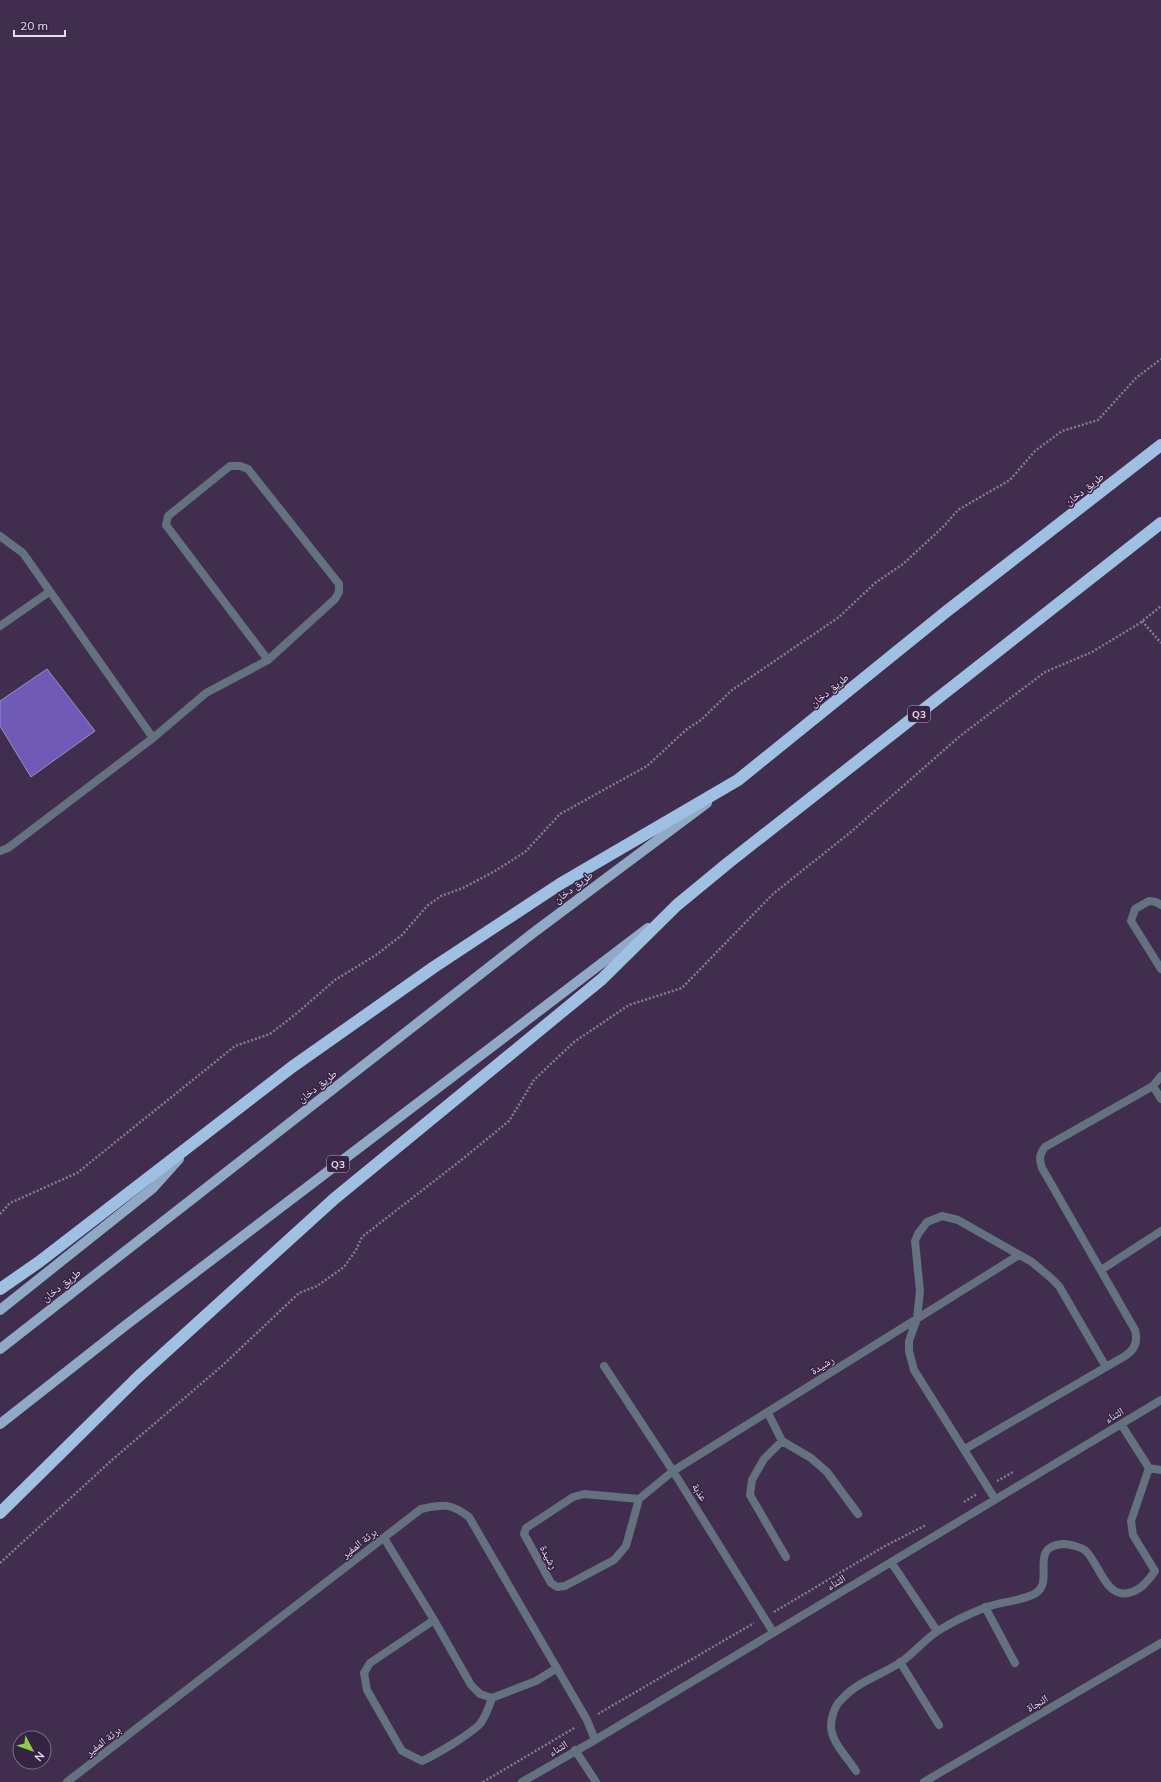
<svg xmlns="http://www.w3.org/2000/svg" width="1161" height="1782" font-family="Mulish,'Noto Naskh Arabic',sans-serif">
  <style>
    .building { fill: #6f5ab6; stroke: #9891bb }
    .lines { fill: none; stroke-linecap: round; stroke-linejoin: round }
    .path { stroke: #897894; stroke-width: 2.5; stroke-dasharray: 2 2; stroke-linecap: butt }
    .service { stroke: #64717f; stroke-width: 8 }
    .minor { stroke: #64717f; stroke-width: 8 }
    .primary { stroke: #8fa9c7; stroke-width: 10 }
    .motorway { stroke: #a0c0e3; stroke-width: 12 }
    .labels { text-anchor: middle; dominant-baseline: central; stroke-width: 3; stroke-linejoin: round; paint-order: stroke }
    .shield { fill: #362343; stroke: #b3a4bd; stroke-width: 1 }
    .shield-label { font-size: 10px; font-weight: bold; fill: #e8dcf1 }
    .street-label { font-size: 11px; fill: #e8dcf1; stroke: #362343 }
  </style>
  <rect width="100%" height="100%" fill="#412d4e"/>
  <!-- building -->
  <path class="building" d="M47,669L95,731L31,777L0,726V701Z"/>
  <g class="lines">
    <!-- path -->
    <path class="path" d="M1142,621L1161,643
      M0,1214L10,1203L77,1173L235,1046L270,1034L297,1013L335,980L376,955L402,935L427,906L441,896L463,888L495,871L525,852L560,814L647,766L687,729L701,720L732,690L839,617L875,583L903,564L944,526L958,510L1010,480L1035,451L1062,431L1098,420L1136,378L1161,359
      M997,1481L1013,1472
      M964,1502L977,1494
      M0,1563L112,1460L223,1365L299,1293L317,1286L344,1267L356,1250L362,1237L460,1161L509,1121L534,1080L574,1042L629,1005L682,988L773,894L852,831L960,736L1045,672L1092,652L1140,623L1161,606
      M774,1612L885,1546L926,1525
      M598,1714L754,1623
      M483,1782L576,1727"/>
    <!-- service -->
    <path class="service" d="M0,536L23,553L153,738
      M0,626L49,592
      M0,851L8,848L153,738L206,693L268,660L335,599L339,592V584L248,469L240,466H230L168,516L166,525L268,660
      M384,1538L434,1620L471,1685L480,1694L492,1698L536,1681L557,1668
      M434,1620L370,1663L364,1673L367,1690L402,1751L422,1761C437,1754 469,1735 480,1724C486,1716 489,1707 492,1698"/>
    <!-- minor -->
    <path class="minor" d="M1161,905L1156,902L1149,901L1135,909L1131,921L1161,969
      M1153,1086L1161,1099
      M1101,1270L1161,1231
      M604,1366L673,1471L773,1632
      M768,1413L782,1441L811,1458L827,1472L858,1514
      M1121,1424L1149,1468L1161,1470
      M782,1441L764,1459L752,1480L750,1495L786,1557
      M965,1449L1125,1356C1135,1350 1138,1341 1135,1330L1042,1168C1039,1159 1039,1155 1045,1147L1153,1086L1161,1076
      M639,1499L584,1494L573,1497L526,1528L524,1534L551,1583L557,1587L565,1586L614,1560L626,1546L639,1499L673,1471L1019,1255
      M995,1499L914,1370L909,1351V1341L917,1319L920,1291L915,1241L918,1234L927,1222L942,1216L958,1220L1032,1262L1051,1278L1059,1286L1106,1367
      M891,1562L937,1631
      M985,1607L1015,1663
      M900,1662L939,1725
      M575,1750L596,1782
      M856,1771C848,1758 831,1742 831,1726C831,1717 835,1705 842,1699C858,1681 882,1675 901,1662C914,1653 924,1640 938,1631C952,1622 969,1614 984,1608C1000,1601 1021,1602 1036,1593C1055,1581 1028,1546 1063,1544C1070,1544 1081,1547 1086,1551C1099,1564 1106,1598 1128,1593C1140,1591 1148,1581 1155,1571L1133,1535L1131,1521L1149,1468
      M67,1782L421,1509C443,1504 451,1503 469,1517L587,1720L595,1740
      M522,1782L595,1740L1161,1400
      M924,1782L1161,1643"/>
    <!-- primary -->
    <path class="primary" d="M0,1310L153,1188L179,1159
      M0,1349L533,933L707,803
      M0,1424L126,1325L648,928"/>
    <!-- motorway -->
    <path class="motorway" d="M0,1289L39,1262L292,1067L434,967L560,884L738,780L947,611L1161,445
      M0,1513L138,1377L334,1199L602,979L677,905L728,863L1161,523"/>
  </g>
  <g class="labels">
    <!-- shield labels -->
    <g class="shield">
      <rect x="908" y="706" width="22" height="16" rx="3"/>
      <rect x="327" y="1156" width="22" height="16" rx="3"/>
    </g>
    <g class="shield-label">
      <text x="919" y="714">Q3</text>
      <text x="338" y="1164">Q3</text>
    </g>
    <!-- street labels -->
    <g class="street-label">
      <text transform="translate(1084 489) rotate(-38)">طريق دخان</text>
      <text transform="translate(829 690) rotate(-39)">طريق دخان</text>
      <text transform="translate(573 887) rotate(-37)">طريق دخان</text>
      <text transform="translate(317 1086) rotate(-38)">طريق دخان</text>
      <text transform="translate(61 1285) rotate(-38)">طريق دخان</text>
      <text transform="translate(822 1365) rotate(-32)">رشيدة</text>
      <text transform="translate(1114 1415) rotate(-31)">الثناء</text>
      <text transform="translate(700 1492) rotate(58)">عذبة</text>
      <text transform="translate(359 1543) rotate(-38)">برثة المفير</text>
      <text transform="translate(549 1557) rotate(62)">رشيدة</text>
      <text transform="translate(836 1582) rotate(-31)">الثناء</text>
      <text transform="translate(1037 1703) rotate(-30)">النجاة</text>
      <text transform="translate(103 1741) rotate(-38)">برثة المفير</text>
      <text transform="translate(558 1748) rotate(-31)">الثناء</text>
    </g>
  </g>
  <!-- north arrow -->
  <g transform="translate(32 1750) rotate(131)"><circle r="19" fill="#362343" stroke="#7d6d89"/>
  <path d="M0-3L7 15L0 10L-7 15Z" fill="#8cce45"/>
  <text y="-6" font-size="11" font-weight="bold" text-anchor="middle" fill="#e8dcf1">N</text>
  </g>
  <!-- scale -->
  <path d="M14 30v6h51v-6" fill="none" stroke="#e8dcf1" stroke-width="2"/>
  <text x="20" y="30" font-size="12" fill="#e8dcf1" stroke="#362343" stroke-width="3" paint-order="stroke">20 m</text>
</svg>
